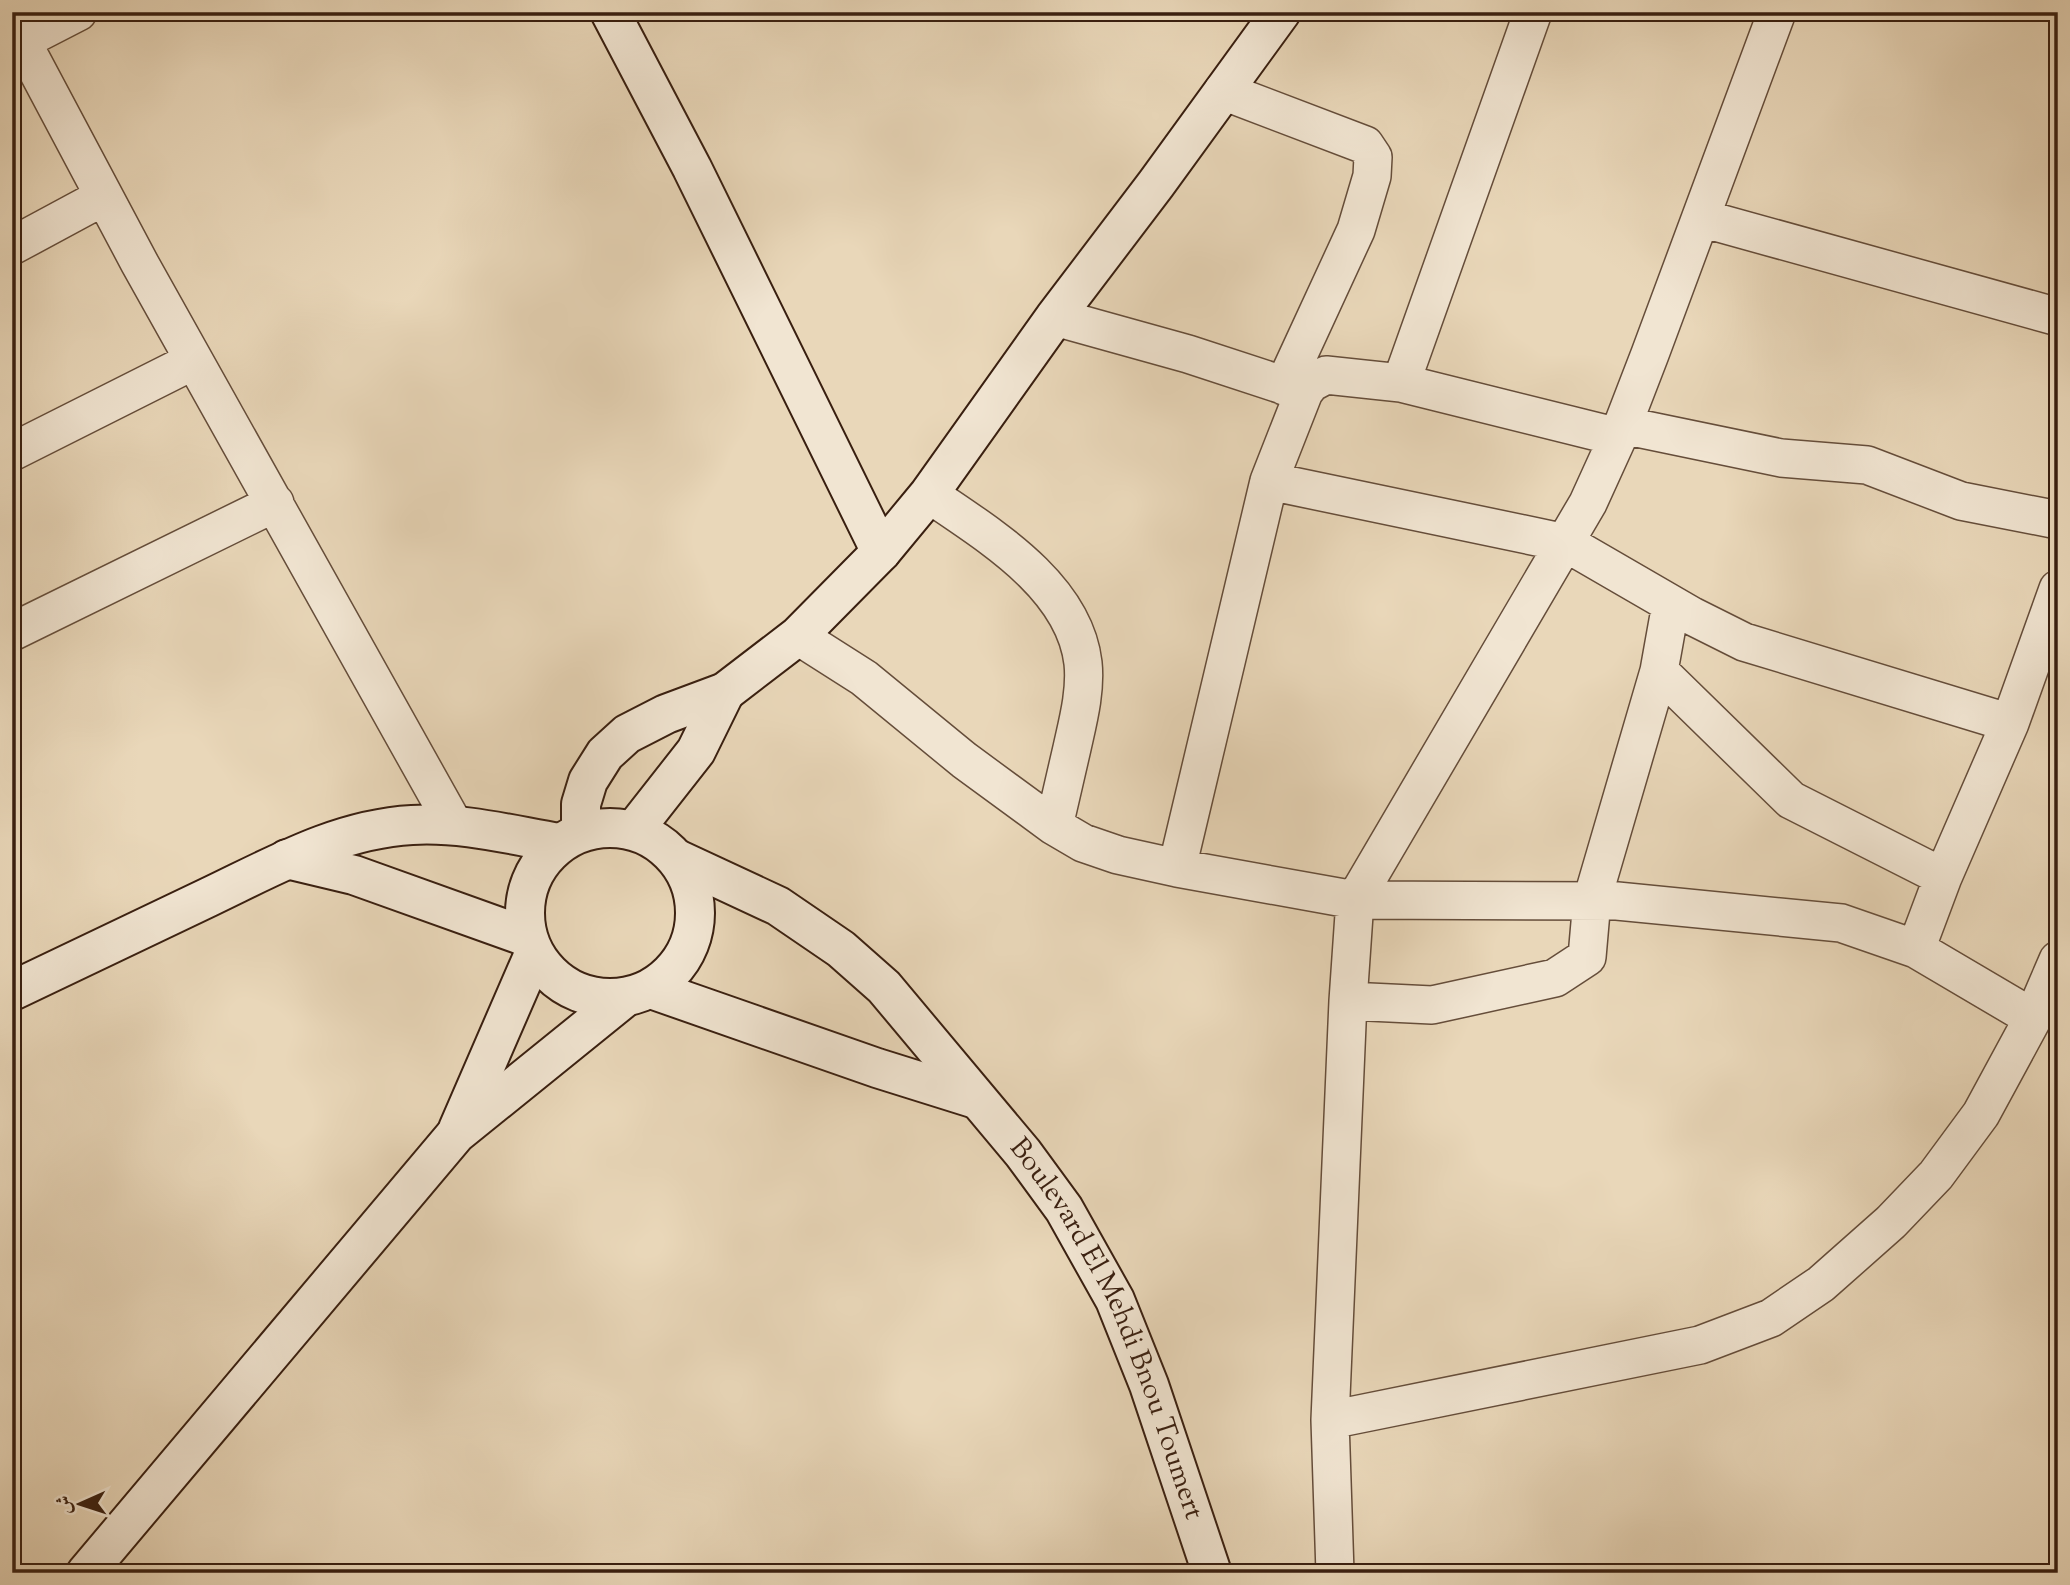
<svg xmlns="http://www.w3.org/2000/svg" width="2070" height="1585" font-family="'Sorts Mill Goudy',Amiri,serif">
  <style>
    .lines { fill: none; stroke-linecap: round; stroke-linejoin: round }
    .street-casing { stroke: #654d3a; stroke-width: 40 }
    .secondary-casing { stroke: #391f10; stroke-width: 42 }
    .street { stroke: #f1e5d2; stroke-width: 37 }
    .secondary { stroke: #f1e5d2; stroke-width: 38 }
    .labels { text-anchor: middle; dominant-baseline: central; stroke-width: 5; stroke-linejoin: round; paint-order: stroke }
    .street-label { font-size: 28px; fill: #391f10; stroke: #f1e5d2 }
  </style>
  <rect width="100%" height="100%" fill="#e9d7b9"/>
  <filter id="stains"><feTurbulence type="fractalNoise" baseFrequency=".00286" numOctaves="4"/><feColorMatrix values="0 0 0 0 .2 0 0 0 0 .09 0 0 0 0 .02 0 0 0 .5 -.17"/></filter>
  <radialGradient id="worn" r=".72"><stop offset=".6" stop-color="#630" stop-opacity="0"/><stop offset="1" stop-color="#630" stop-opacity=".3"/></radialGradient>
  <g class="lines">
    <!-- street casing -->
    <g class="street-casing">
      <path id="street" d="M12,23L139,262L454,825
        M12,46L78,12
        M1223,91L1365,145L1373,157L1372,176L1356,230L1284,386
        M1701,218L2058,317
        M12,246L103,197
        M1055,317L1188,354L1304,392
        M1401,383L1533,12
        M1622,425L1781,458L1867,465L1961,501L2058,520
        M12,452L193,361
        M1269,481L1304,392L1311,383L1326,375L1401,383L1618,437
        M929,494C987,534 1074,585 1083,663C1086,691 1078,721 1072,748C1066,774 1060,800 1054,826
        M12,632L275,503
        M798,636L864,678L964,760L1054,826L1083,843L1118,855L1177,868L1355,900L1617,901L1841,923L1916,949L2033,1018
        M1659,671L1791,800L1943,877
        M1177,868L1269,481L1566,543L1692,616L1744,642L2010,723
        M1916,949L1943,877L2010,723L2058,589
        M1348,1001L1432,1005L1555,978L1587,957L1592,900L1659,671L1671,604
        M1330,1420L1700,1345L1771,1318L1821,1284L1891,1222L1936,1175L1981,1114L2033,1018L2058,960
        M1335,1573L1330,1420L1348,1001L1355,900L1588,503L1618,437L1650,354L1777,12"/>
    </g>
    <!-- secondary casing -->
    <g class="secondary-casing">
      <g id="secondary">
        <path d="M610,12L692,168L881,552"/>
        <circle cx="610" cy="913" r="85"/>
        <path d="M634,830L696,751L725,692"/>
        <path d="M581,832V804L588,781L605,754L627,734L666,714L725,692L798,636L881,552L929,494L1055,317L1156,184L1281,12"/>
        <path d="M287,859L354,875L527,937"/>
        <path id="s1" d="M677,859L778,906L841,949L884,987L1023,1153L1064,1209L1115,1300L1149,1385L1212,1573"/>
        <path d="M651,989L877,1068L976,1099"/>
        <path d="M12,991C78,960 143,928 209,897C274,866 338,829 412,825C462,822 511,835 559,843"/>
        <path d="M458,1129L534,954"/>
        <path d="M86,1573L456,1134L623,999"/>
      </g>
    </g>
    <!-- street -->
    <use href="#street" class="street"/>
    <!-- secondary -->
    <use href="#secondary" class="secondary"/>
  </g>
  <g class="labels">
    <!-- street labels -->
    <g class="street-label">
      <text stroke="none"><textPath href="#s1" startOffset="658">Boulevard El Mehdi Bnou Toumert</textPath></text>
    </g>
  </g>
  <!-- margin -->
  <rect width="2070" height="1585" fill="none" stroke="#e9d7b9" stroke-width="42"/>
  <rect x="14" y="14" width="2042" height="1557" fill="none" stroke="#391f10" stroke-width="3.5"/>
  <rect x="21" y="21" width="2028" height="1543" fill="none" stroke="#391f10" stroke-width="2"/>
  <!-- north arrow -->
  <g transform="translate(80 1504) rotate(267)" stroke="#f1e5d2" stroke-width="5" paint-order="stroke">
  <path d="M0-5L12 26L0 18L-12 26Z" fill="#391f10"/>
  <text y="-10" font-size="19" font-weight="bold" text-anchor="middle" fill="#391f10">ش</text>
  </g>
  <rect width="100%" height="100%" filter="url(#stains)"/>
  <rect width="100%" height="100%" fill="url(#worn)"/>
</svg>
